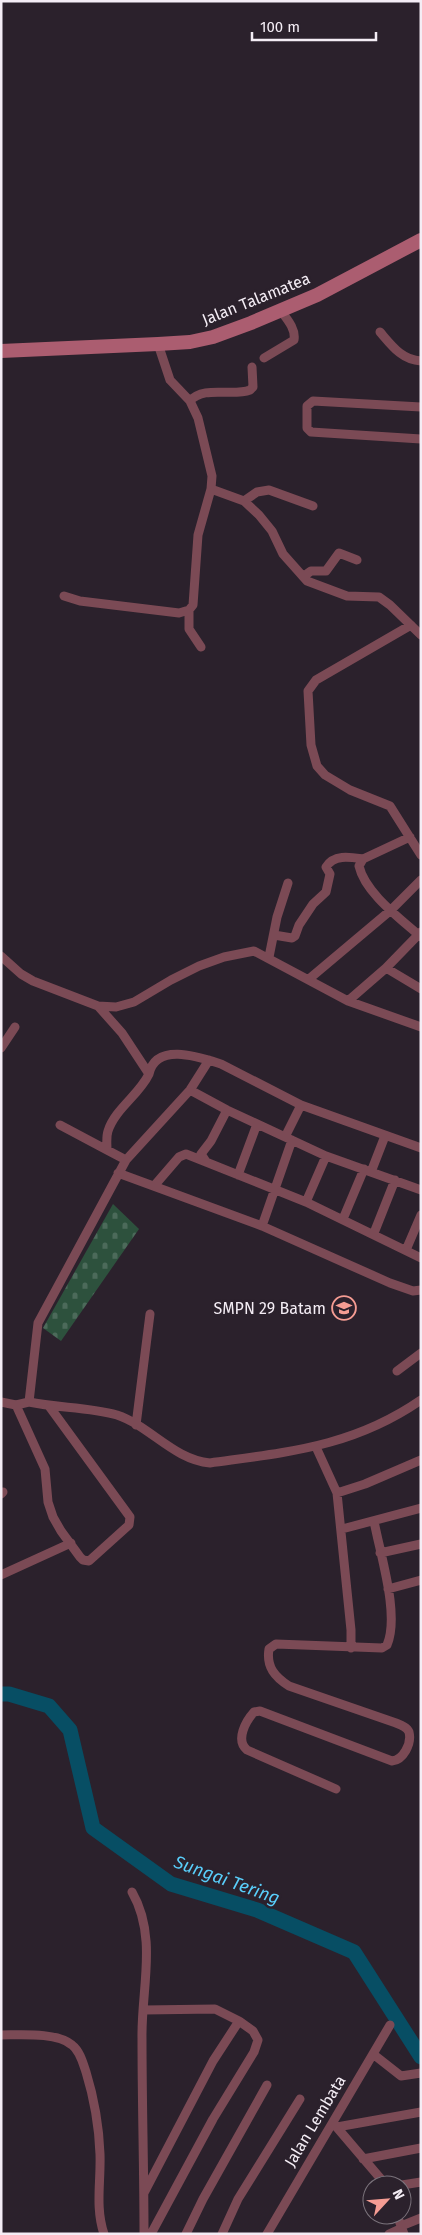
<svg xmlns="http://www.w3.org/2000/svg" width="422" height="2235" font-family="'Fira Sans',sans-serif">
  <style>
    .cemetery { fill: url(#cemetery-stones) }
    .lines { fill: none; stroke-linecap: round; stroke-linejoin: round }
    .river { stroke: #074e64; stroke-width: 15 }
    .street { stroke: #7b4a55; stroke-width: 9 }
    .secondary { stroke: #ab5d70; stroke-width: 14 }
    .labels { text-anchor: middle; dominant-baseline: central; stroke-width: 5; stroke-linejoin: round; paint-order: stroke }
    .street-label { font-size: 16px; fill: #f4edf5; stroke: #2b212c }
    .poi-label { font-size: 16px; fill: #f4edf5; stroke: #2b212c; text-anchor: end }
    .water-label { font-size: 18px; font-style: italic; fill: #59cefa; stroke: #2b212c }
  </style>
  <defs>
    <pattern id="cemetery-stones" width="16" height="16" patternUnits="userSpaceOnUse" patternTransform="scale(1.25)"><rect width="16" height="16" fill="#2d513d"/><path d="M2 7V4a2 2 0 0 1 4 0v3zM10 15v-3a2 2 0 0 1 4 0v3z" fill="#4c6a5a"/></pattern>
  </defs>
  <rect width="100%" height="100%" fill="#2b212c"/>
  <!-- cemetery -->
  <path class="cemetery" d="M113,1204L139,1229L61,1341L43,1328Z"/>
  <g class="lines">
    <!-- river -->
    <path class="river" d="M1,1694H9L49,1706L70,1730L93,1828L171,1884L257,1910L354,1952L421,2057"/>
    <!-- street -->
    <path class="street" d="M380,332C392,346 402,360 421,361
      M158,344L170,380L190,401L198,418L212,476L211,489L244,501L259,515L272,531L283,554L307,581L347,596L379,597L390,605L421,635
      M264,358L294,340C296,329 287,319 281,311
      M190,401C204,385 232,397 250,390L253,387L252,367
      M421,407L313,401L307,406V428L311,432L421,439
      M244,501L257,492L269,490L313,506
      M304,576L311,571H326L339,553L357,560
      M64,596L80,601L179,613L189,610L193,605L198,535L211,489
      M189,610V629L201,647
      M411,625L316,680L308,691L311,745L317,766L325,775L350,790L390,806L421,855
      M410,837L363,859L359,866C365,893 401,919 421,937
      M274,935L292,938L295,936L299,925L313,904L326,892L330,874L326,867C334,854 350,857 363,859
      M1,956L21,974L33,981L98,1006L116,1007L134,1002L171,980L199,966L224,957L254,951L348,1001L421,1027
      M269,957L277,917L288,883
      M386,968L421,989
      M309,979L391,910L421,880
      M348,1001L386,968L421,932
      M98,1006L122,1033L149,1074C139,1095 115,1109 108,1131C106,1137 107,1144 107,1150L126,1160
      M1,1048L15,1027
      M149,1074C156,1042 199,1057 221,1064L301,1105L421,1148
      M190,1090L227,1110L326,1156L421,1190
      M60,1125L107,1150
      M285,1137L301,1105
      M205,1160L201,1154L211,1141L227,1110
      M371,1172L385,1136
      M118,1173L262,1226L390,1283L413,1291L421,1290
      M238,1175L257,1124
      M154,1186L179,1157L186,1154L306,1202L421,1258
      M306,1202L326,1156
      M343,1219L364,1169
      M262,1226L292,1140
      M374,1233L395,1180
      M406,1250L421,1215
      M397,1371L421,1353
      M1,1402L16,1405L29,1402C57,1408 89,1407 117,1415C150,1426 174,1460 210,1463C288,1452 353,1447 421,1400
      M29,1402L38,1323L126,1160L190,1090L209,1060
      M16,1405L45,1469L48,1502L53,1517L61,1531L80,1557L83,1560L89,1561L129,1525L130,1517L49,1406
      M136,1425L150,1314
      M316,1447L337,1493L351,1630V1648
      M337,1493L365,1484L421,1460
      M1,1494L3,1492
      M342,1529L421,1508
      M380,1553L421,1544
      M1,1575L71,1543
      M388,1589L421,1580
      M336,1789L247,1750C235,1740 246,1721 254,1712L260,1711L392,1761C403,1760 412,1744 409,1732C407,1727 401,1725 396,1723L289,1686C275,1677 266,1667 269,1649L276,1644L382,1648L387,1645C400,1615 380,1554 374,1521
      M132,1892C158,1937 141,1990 142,2038C142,2104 144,2169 144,2234
      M144,2010L215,2009L239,2021L253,2031L258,2040L254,2052L213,2119L151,2234
      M1,2035C20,2035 57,2032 72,2045C80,2051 83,2063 86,2072C94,2098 99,2127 100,2154C101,2182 95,2207 104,2234
      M373,2054L401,2076L421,2073
      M334,2124L386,2185
      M337,2127L421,2112
      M363,2159L421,2148
      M402,2185L421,2182
      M144,2193L213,2061L239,2021
      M397,2215L404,2234
      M401,2226L421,2218
      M186,2234L203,2199L267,2085
      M222,2234L238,2199L300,2099
      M267,2234L390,2025
      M389,2234L402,2228"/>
    <!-- secondary -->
    <path class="secondary" d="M1,351L158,344L190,342L213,337L251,323L317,295L421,240"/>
  </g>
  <!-- icons -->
  <defs>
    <g id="school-ring" transform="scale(1.25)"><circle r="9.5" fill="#2b212c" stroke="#f59c93" stroke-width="1.5"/><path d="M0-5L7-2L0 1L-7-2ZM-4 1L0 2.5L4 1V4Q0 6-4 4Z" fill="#f59c93"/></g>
  </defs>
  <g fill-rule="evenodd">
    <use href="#school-ring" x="344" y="1308"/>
  </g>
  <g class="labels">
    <!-- street labels -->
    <g class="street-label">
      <text transform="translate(256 299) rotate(-22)">Jalan Talamatea</text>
      <text transform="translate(315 2121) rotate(-59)">Jalan Lembata</text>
    </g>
    <!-- poi labels -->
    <g class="poi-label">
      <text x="326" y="1308">SMPN 29 Batam</text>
    </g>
    <!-- water labels -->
    <g class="water-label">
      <text transform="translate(227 1880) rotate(20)">Sungai Tering</text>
    </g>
  </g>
  <!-- border -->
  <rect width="422" height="2235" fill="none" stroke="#f4edf5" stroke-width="5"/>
  <!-- north arrow -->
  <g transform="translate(387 2200) rotate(64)"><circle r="24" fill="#2b212c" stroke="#7b737c"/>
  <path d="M0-4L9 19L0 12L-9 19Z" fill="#f59c93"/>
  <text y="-8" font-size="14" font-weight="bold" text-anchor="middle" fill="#f4edf5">N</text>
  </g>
  <!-- scale -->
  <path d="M252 32v8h124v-8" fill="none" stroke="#f4edf5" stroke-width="2.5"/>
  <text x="260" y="32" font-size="15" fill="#f4edf5" stroke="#2b212c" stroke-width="4" paint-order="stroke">100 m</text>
</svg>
